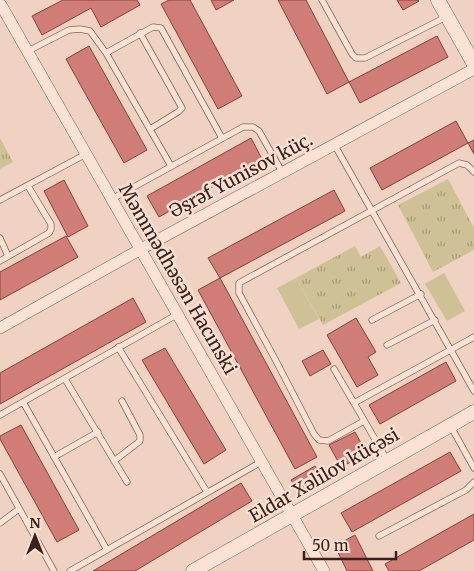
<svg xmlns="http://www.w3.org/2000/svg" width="474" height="571" font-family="Merriweather,serif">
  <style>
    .park { fill: url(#park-tufts) }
    .garden { fill: #cec195 }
    .building { fill: #cf7d76; stroke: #8a413d }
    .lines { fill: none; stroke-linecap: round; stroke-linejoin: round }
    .service-casing { stroke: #8a6258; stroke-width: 7 }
    .minor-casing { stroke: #8a6258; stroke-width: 12 }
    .tertiary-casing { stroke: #8a6258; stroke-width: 15 }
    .service { stroke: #fae2d5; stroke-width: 5.5 }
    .minor { stroke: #fae2d5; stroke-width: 11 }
    .tertiary { stroke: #fae2d5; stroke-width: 14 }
    .labels { text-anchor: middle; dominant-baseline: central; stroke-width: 5; stroke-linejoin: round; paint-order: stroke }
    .street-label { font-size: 18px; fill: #39211d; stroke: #f7dfd2 }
  </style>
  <defs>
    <pattern id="park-tufts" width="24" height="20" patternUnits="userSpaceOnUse" patternTransform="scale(1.25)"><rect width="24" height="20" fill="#cec195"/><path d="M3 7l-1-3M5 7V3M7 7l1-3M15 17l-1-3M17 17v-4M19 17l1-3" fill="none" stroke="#a89c79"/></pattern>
  </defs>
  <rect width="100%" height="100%" fill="#efd2c2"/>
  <!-- park -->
  <path class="park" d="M0,138L13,162L0,169Z
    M448,179L474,228V250L433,272L398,205Z
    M355,246L361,257L380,246L401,283L323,325L296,278Z"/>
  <!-- garden -->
  <path class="garden" d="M444,273L465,311L447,321L425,284Z
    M296,278L319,319L299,329L277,288Z"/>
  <!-- building -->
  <path class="building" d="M63,0H137L140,5L101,27L91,8L42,35L32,16Z
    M169,0H190L242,96L218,109L161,4Z
    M211,0H234L216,10Z
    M278,0H306L349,82L327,94Z
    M397,0H418L419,1L403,10Z
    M437,36L448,57L360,103L349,82Z
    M89,46L147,150L124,163L66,59Z
    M456,121L468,143L382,190L370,168Z
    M251,138L262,159L159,217L147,196Z
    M474,140V154L468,143Z
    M64,180L88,226L68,237L44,191Z
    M334,190L345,211L220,278L208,258Z
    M66,236L78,257L0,300V272Z
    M220,278L317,457L295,469L198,290Z
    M133,298L146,322L0,404V373Z
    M356,318L376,352L368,357L378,375L357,387L327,335Z
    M165,348L226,450L204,464L142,360Z
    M323,350L331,364L310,376L302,361Z
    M446,362L456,381L380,424L369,405Z
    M21,425L79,530L57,542L0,439V436Z
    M355,432L367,454L341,467L329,445Z
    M450,452L461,471L352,532L341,513Z
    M315,466L323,480L300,494L291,480Z
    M241,483L252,501L135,571H93Z
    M474,514V540L419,571H389L385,564Z
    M355,535L373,571H347L335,546Z"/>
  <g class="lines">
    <!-- service casing -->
    <g class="service-casing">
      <path id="service" d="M322,0L352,54L356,58H365L446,17
        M140,33L182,108L178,112L150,129
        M28,51L69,30L80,29L90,31L106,53L171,166
        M106,53L153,27L161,28L222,138
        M334,144L474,391
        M112,199L243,127H253L259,131L282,172
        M0,200L86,154
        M0,238L8,256
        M0,261L49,233L51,229V224L28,186
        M372,320L421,294
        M387,345L435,320
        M118,347L207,492
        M334,369L354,403
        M65,379L127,482
        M23,402L107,550
        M0,415L178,314
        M364,421L328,441L319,440L314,434L275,359L239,293V283L459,163L467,165L474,172
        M450,425L474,468
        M54,457L98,432
        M387,460L354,403L474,337
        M114,461L140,441V435L122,401
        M0,474L54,571
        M0,523L19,509
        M379,536L466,490L474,482
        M70,571L261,462"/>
    </g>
    <!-- minor casing -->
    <g class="minor-casing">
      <path id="minor" d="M1,5L324,571
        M0,328L141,249L474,69"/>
    </g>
    <!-- tertiary casing -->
    <g class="tertiary-casing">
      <path id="tertiary" d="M438,0L474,64
        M193,571L474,412"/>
    </g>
    <!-- service -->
    <use href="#service" class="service"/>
    <!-- minor -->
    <use href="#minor" class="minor"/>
    <!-- tertiary -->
    <use href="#tertiary" class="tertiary"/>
  </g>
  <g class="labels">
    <!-- street labels -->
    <g class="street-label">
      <text transform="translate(241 175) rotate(-28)">Əşrəf Yunisov küç.</text>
      <text transform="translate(178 279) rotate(60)">Məmmədhəsən Hacınski</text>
      <text transform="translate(324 475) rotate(-30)">Eldar Xəlilov küçəsi</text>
    </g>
  </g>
  <!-- north arrow -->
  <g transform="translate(35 536)" stroke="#f7dfd2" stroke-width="4" paint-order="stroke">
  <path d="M0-4L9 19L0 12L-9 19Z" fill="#39211d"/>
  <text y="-8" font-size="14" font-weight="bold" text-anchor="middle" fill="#39211d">N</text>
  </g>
  <!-- scale -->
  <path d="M304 551v8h92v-8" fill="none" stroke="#39211d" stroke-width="2.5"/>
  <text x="312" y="551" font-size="15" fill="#39211d" stroke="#f7dfd2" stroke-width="4" paint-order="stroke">50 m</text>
</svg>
